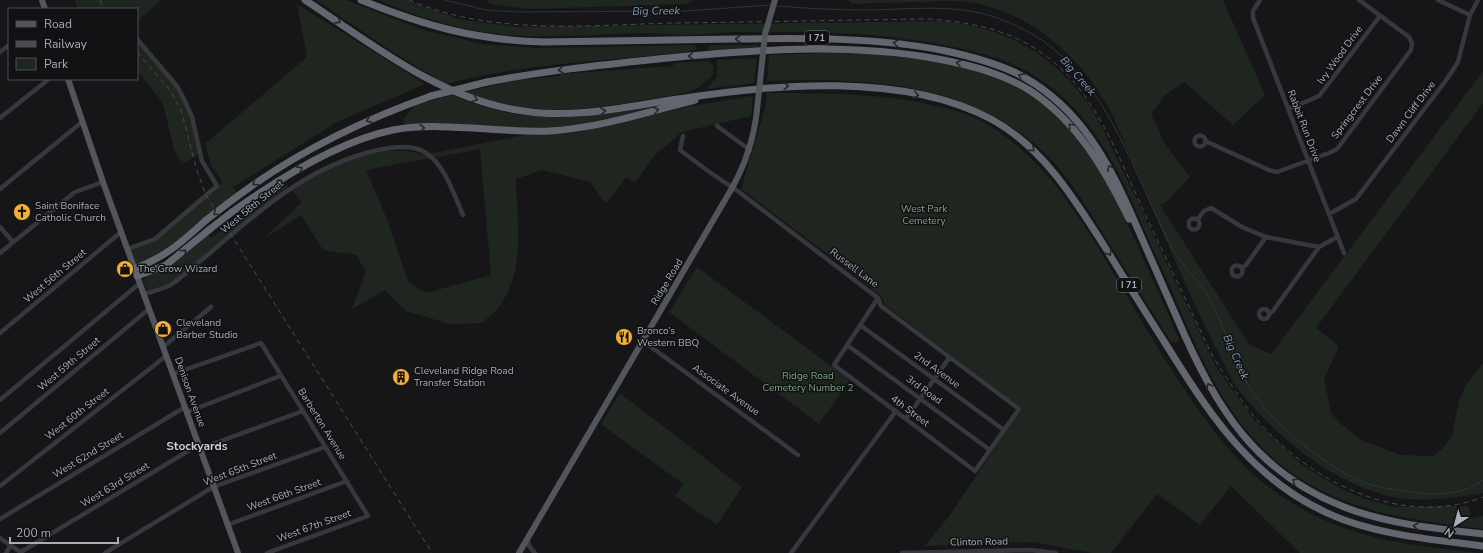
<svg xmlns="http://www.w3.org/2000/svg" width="1483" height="553" font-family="'Nunito Sans',sans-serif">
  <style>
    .green { fill: #1e261f; fill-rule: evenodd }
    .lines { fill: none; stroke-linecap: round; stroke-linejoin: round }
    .stream { stroke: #2c353c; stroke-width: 1 }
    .minor { stroke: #37383d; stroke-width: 4.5 }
    .major { stroke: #53555c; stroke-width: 6 }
    .highway { stroke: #63666e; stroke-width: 7 }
    .rail { stroke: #4a4c52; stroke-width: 1; stroke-dasharray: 5 4; stroke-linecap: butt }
    .major-bridge { stroke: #53555c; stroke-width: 6 }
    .highway-bridge { stroke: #63666e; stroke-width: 7 }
    .oneway { stroke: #26262a }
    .labels { text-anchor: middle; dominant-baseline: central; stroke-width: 3; stroke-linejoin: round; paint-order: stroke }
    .shield { fill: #111113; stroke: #7b7e86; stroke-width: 1 }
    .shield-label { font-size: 9px; font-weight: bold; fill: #a8adb8 }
    .street-label { font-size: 10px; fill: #a8adb8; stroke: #111113 }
    .poi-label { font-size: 10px; fill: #a8adb8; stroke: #111113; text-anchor: start }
    .park-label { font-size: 10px; fill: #7fa381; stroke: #111113 }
    .water-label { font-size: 11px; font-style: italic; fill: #7f9bb3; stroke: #111113 }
    .quarter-label { font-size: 12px; font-weight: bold; fill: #c9ccd4; stroke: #111113 }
  </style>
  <rect width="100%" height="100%" fill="#161618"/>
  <!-- green -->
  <path class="green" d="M75,0H161L137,22V9H78Z
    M316,0H346L424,30L482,44L536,48L694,45L697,49L687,52C606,61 526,63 446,84L394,53Z
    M379,0H408L424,7L463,20L517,27L941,21C1001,27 1046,49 1084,98C1091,107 1097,119 1103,129L1216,367L1254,420L1302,465L1342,489L1362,498L1395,507L1468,506L1472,518L1483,516V529C1441,523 1397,519 1356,505C1255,471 1217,397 1178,305C1167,278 1154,252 1142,225C1119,168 1091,112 1038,78C1009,59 976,51 943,45C871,30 799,32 726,32C713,33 699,35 686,35C672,35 659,33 645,33C605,34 564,37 523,36C474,34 423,20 379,0Z
    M483,0H693L688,4L527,9L490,4L488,1Z
    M848,0H1223L1265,95L1233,125L1184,82L1165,95L1151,114L1166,146L1190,177L1165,203L1160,205L1249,344L1271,354L1483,71V103L1316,328L1339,346L1324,379L1331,413L1341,424L1363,441L1401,455L1434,456L1444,447L1452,436L1459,400L1467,383L1483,363V493C1455,498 1427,502 1399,498C1337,488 1275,436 1237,388C1232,381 1228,372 1224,364C1214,344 1204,325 1195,305C1166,242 1140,179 1113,116C1086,63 1039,18 980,4C961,0 941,1 922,2C899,2 876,3 852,4Z
    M297,4L425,84L337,122L233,187L238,195L170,252L134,269L127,249L155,239L223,182L212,167L205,144L307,57Z
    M137,39L169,77L192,117L200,153L182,164L174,150L163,103L137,70Z
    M711,45H759L758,48L712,51L707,49Z
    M854,52C890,55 924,59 959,67C969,69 979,70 988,74C1071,104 1107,178 1141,253C1153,282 1167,310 1179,339L1178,342H1171C1151,310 1130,277 1110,245C1091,214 1073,182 1048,156C974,82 865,77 767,81L769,55Z
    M757,58L754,83L707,89L717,76V60Z
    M709,61L714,67L713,75L699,87L691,91C674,96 656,98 639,101C576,112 525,115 464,92L519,80L560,76V74L673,66L674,63Z
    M767,93C818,93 868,93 918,102C936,106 954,109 971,116C1027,142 1062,190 1094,241C1139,314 1181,396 1238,459C1265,489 1304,513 1341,527C1385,543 1433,548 1480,553H1300L1231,486L1200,525L1157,494L1111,553H1092L1033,542L925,546L950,515L1021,408L885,305L882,297L855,275L741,189L765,108Z
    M452,95C520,125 576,119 647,108L648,110L576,125L541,129L405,124L403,120L415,105Z
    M753,96L751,116L682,132L655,155L635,183L626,177L606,204L590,182L542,170L516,179C517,221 526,273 498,308C494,314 487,318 482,323L450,324L406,311L385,290L352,309L366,271L356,255L323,250L301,215L262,240L302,202L291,190C330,166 379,140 424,155L524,135L575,133L691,106ZM480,149L491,275L426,293L408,281L387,219L366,170Z
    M286,184L288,187L170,284L148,292L143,280L147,276L174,263L208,234L211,238Z
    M697,267L850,380L819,424L669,312Z
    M620,393L742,487L717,525L675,496L683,484L601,424Z"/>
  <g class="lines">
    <!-- stream -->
    <path class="stream" d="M445,0L486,10L519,12L686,11L770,5
      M776,6C804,8 833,10 862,10C894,10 931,6 963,10C990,13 1020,25 1043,41C1103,84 1126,151 1156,215C1162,227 1167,239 1173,250C1183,267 1200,281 1210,300C1225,327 1232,357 1247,383C1268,420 1331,474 1372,485C1382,488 1394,489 1405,491C1429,495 1463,497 1483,480"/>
    <!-- minor -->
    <path class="minor" d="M1260,0L1253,11V18L1344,253
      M1438,0L1470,15
      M0,52L9,45
      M1289,109L1319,96L1380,16
      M0,118L49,79
      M717,126L750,150
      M1194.5 141a5.5 5.5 0 1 1 11 0a5.5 5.5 0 1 1-11 0Z
      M683,136L680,150L708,171L739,192L878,298L881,306L1019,409L975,471L834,365L878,298
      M1205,141L1269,170L1277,172L1329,153L1337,149L1411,50L1412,43L1409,37L1359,0
      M0,189L82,122
      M1329,214L1356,199L1447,79L1458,62L1470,15L1478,0
      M1188.5 224a5.5 5.5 0 1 1 11 0a5.5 5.5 0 1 1-11 0Z
      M1198,219L1204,211L1211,208L1242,227L1266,237L1319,247L1337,237
      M0,227L13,242
      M127,249L155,239L217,186L202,161L192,117L183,97L176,85L137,39
      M0,253L75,192L103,182
      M1231.5 271a5.5 5.5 0 1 1 11 0a5.5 5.5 0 1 1-11 0Z
      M1242,268L1246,265L1266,237
      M144,294C153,291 165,289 172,284C185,275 197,263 210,253C261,209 310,165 378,150C393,147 413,144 426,153C445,165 454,195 463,215
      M1259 314a5 5 0 1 1 10 0a5 5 0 1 1-10 0Z
      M1269,314L1273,311L1319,247
      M860,325L1004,430
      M0,333L121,232
      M643,341L798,455
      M847,345L990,450
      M163,347L211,307
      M173,374L261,343L368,516L267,553
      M0,400L140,283
      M187,412L280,376
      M906,419L949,358
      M0,433L149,309
      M199,449L303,411
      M0,486L166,356
      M0,519L185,407
      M227,525L347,481
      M0,538L22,553
      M528,539L529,546L535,553
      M21,552L198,445
      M6,553L11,545
      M105,553L213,487L325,447
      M791,553L896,411
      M902,553L1031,550L1056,553"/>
    <!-- major -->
    <path class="major" d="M42,0L45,9
      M68,79L104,185L238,553
      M519,553L732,188C746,163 754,138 757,110"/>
    <!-- highway -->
    <path class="highway" d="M305,0C371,43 437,97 517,110C571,120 625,107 678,99C773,84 903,72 991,119C1042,147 1072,195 1103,244C1124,278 1145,312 1167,346C1213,420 1258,488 1344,520C1389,536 1436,540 1483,546
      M361,0C425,26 475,40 544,42C607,41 670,40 734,39C805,38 876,37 946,51C969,56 992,62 1014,72C1072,100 1104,152 1129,209C1145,245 1161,282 1177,318C1216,408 1256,477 1355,511C1396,525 1440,529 1483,534
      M487,82C544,71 601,65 658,59C751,50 846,42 938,59C970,65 1001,73 1029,90C1077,121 1105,170 1129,219
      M227,204C289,156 357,122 431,96
      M232,212C277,180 338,141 393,130C441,121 500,133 550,131C599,128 648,112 695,100
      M134,269C165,257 181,243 205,221
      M137,276L166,265L210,229"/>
    <!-- rail -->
    <path class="rail" d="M100,0L104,9
      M409,0C493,36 586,25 675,23C760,22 846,20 931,19C973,23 1007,29 1042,53C1095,90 1118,156 1144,212C1167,260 1190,309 1213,357C1227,378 1240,400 1256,419C1309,481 1402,529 1483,497
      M137,52L170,90L181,110L197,171L206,195L432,553"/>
    <!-- major-bridge -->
    <path class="major-bridge" d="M757,110L765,34L775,0"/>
    <!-- highway-bridge -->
    <path class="highway-bridge" d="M431,96L487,82
      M205,221L227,204
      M210,229L232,212"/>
  </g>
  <!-- one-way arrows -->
  <defs><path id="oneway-chevron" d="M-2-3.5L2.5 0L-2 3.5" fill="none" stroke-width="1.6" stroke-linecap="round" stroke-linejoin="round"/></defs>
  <g class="oneway">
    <use href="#oneway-chevron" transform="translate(338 21) rotate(33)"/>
    <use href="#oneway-chevron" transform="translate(738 39) rotate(179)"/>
    <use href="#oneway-chevron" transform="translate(896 43) rotate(-173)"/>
    <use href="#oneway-chevron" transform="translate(691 56) rotate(175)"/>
    <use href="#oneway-chevron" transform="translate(959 63) rotate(-168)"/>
    <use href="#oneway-chevron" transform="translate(561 70) rotate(173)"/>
    <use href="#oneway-chevron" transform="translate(1021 76) rotate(-151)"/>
    <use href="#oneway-chevron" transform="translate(786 86) rotate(-3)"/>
    <use href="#oneway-chevron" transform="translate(916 95) rotate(12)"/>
    <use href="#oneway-chevron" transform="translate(475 99) rotate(20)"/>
    <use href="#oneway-chevron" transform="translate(656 110) rotate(-14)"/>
    <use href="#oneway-chevron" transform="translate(603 111) rotate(-6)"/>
    <use href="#oneway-chevron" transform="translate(369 120) rotate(157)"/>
    <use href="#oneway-chevron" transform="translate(1071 126) rotate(-133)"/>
    <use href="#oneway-chevron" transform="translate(422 128) rotate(-2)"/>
    <use href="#oneway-chevron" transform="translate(1032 149) rotate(42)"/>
    <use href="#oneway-chevron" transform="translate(1110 168) rotate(-118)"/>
    <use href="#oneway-chevron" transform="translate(300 169) rotate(-28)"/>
    <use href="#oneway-chevron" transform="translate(255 183) rotate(145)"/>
    <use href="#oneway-chevron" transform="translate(216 213) rotate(141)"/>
    <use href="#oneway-chevron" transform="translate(184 252) rotate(-41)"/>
    <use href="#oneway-chevron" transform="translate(1109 253) rotate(58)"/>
    <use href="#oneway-chevron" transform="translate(1209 386) rotate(-119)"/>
    <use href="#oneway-chevron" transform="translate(1295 481) rotate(-146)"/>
    <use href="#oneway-chevron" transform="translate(1416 526) rotate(-172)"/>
  </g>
  <!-- icons -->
  <defs>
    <g id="church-disc" transform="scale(0.9)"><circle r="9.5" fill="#f2b134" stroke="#111113"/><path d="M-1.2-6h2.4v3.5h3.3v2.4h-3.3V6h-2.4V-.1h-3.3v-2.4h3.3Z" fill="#111"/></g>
    <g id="shop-disc" transform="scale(0.9)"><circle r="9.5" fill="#f2b134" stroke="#111113"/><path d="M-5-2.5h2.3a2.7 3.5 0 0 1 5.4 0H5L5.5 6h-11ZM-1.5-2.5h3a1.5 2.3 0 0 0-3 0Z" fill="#111"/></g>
    <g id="restaurant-disc" transform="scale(0.9)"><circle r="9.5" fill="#f2b134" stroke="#111113"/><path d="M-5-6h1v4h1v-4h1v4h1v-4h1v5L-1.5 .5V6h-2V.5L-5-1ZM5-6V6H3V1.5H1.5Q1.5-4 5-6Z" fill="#111"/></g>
    <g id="building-disc" transform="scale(0.9)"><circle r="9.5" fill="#f2b134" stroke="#111113"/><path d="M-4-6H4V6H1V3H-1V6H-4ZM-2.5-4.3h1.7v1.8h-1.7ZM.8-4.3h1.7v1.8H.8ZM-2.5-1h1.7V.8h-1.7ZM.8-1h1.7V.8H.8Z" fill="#111"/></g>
  </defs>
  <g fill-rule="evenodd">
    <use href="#church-disc" x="22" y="212"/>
    <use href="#shop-disc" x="125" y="269"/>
    <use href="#shop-disc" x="163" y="329"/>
    <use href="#restaurant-disc" x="624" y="337"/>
    <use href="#building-disc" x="401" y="377"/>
  </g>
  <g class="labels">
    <!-- shield labels -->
    <g class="shield">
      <rect x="805" y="31" width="24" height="14" rx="3"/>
      <rect x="1117" y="278" width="24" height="14" rx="3"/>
    </g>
    <g class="shield-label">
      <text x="817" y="38">I 71</text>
      <text x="1129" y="285">I 71</text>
    </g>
    <!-- street labels -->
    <g class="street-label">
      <text transform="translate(1340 55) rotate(-54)">Ivy Wood Drive</text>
      <text transform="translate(1357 107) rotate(-53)">Springcrest Drive</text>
      <text transform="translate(1411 112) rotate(-53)">Dawn Cliff Drive</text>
      <text transform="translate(1304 126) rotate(69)">Rabbit Run Drive</text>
      <text transform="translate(252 207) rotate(-39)">West 58th Street</text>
      <text transform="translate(854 268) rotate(37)">Russell Lane</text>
      <text transform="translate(55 276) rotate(-40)">West 56th Street</text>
      <text transform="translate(667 282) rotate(-59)">Ridge Road</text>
      <text transform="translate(69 364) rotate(-40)">West 59th Street</text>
      <text transform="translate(937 370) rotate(36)">2nd Avenue</text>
      <text transform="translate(726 390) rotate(36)">Associate Avenue</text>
      <text transform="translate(924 390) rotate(36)">3rd Road</text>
      <text transform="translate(190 392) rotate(70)">Denison Avenue</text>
      <text transform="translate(910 411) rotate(37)">4th Street</text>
      <text transform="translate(77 414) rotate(-38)">West 60th Street</text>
      <text transform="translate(322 424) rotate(58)">Barberton Avenue</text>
      <text transform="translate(88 455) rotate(-31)">West 62nd Street</text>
      <text transform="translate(240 469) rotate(-21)">West 65th Street</text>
      <text transform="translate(115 485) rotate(-31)">West 63rd Street</text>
      <text transform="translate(284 495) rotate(-20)">West 66th Street</text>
      <text transform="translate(314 526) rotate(-20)">West 67th Street</text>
      <text transform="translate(979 542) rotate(-1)">Clinton Road</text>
    </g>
    <!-- poi labels -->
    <g class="poi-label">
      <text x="35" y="206">Saint Boniface<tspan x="35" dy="12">Catholic Church</tspan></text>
      <text x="138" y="269">The Grow Wizard</text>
      <text x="176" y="323">Cleveland<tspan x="176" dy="12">Barber Studio</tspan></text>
      <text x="637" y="331">Bronco’s<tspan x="637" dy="12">Western BBQ</tspan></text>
      <text x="414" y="371">Cleveland Ridge Road<tspan x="414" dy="12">Transfer Station</tspan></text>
    </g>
    <!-- park labels -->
    <g class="park-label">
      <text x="924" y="209">West Park<tspan x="924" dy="12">Cemetery</tspan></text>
      <text x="808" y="376">Ridge Road<tspan x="808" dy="12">Cemetery Number 2</tspan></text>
    </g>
    <!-- water labels -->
    <g class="water-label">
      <text transform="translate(656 11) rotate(-1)">Big Creek</text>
      <text transform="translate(1078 76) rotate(49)">Big Creek</text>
      <text transform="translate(1236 357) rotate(66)">Big Creek</text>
    </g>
    <!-- quarter labels -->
    <g class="quarter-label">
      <text x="197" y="446">Stockyards</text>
    </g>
  </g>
  <!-- legend -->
  <rect x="8" y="8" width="130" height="72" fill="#111113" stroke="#4d4f55"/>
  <rect x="16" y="21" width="20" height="6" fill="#53555c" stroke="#4d4f55"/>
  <text x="44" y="28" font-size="12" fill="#a8adb8">Road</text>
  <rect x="16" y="41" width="20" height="6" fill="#4a4c52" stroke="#4d4f55"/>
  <text x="44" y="48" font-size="12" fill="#a8adb8">Railway</text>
  <rect x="16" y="58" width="20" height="12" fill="#1e261f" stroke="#4d4f55"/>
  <text x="44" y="68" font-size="12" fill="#a8adb8">Park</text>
  <!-- north arrow -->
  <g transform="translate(1455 525) rotate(216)" stroke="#111113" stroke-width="3" paint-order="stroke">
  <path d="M0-3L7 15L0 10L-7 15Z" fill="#a8adb8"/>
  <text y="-6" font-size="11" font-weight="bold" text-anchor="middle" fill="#a8adb8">N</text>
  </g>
  <!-- scale -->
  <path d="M10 537v6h108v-6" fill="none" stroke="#a8adb8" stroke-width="2"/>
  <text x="16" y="537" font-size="12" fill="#a8adb8" stroke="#111113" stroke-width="3" paint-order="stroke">200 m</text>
</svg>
